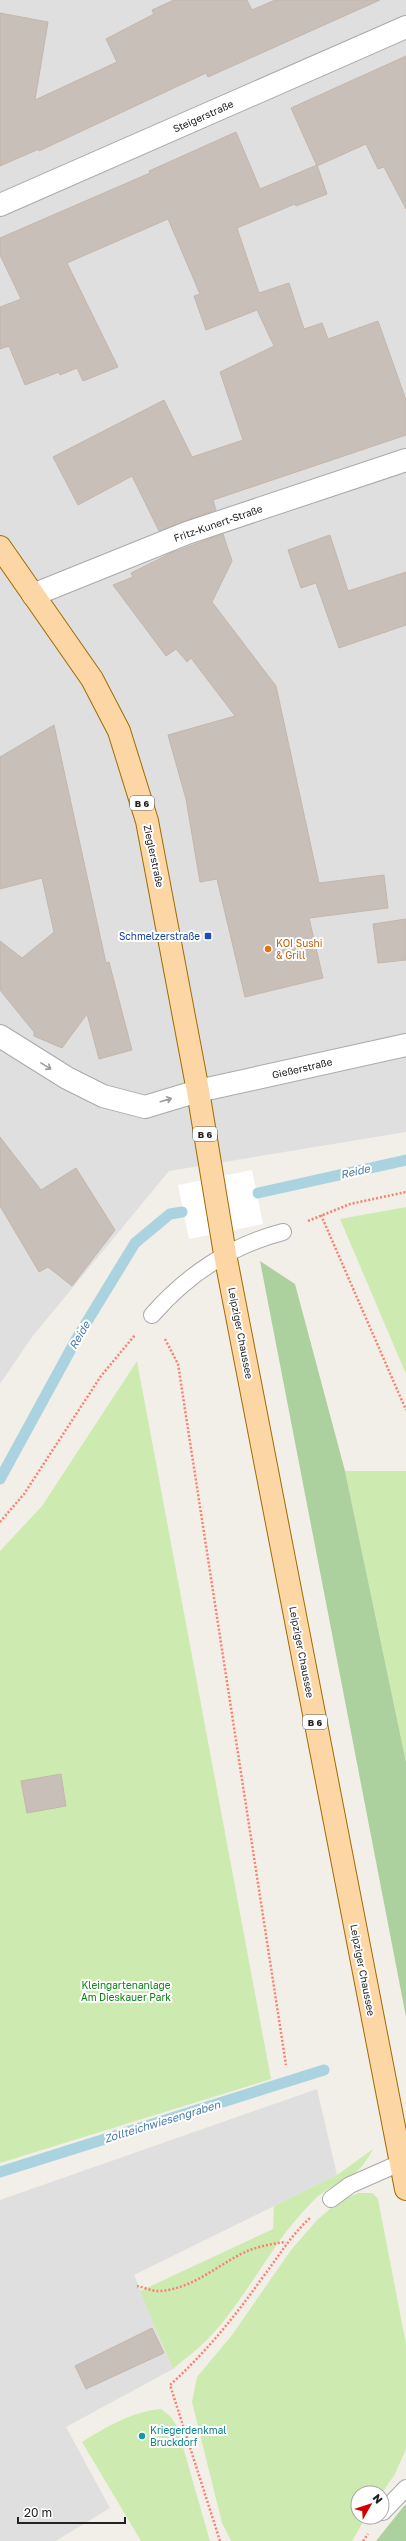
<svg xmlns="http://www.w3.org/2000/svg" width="406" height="2541" font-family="'Golos Text',sans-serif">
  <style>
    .residential { fill: #e0dfdf }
    .grass { fill: #cdebb0 }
    .forest { fill: #add19e }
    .pier { fill: #fff }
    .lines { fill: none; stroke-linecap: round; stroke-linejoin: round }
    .stream { stroke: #aad3df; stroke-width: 11 }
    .building { fill: #c7bfb8; stroke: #c4b6ab }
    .lane-casing { stroke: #a9a9a9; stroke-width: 18 }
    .street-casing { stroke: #a9a9a9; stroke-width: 24 }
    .primary-casing { stroke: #a06b00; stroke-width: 24 }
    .path { stroke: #fa8072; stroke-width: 2.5; stroke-dasharray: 2 2; stroke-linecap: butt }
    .lane { stroke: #fff; stroke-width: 16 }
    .street { stroke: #fff; stroke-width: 22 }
    .primary { stroke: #fcd6a4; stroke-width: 22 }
    .oneway { stroke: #9c9c9c }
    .transit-dot { fill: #1a4fb4; stroke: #fff; stroke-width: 1.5 }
    .food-dot { fill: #e8710a; stroke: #fff; stroke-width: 1.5 }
    .culture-dot { fill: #0f9aa8; stroke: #fff; stroke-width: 1.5 }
    .labels { text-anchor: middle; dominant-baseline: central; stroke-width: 4; stroke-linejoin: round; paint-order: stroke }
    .shield { fill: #fff; stroke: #646464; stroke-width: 1 }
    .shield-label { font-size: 9px; font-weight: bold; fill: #222 }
    .street-label { font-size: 10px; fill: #222; stroke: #fff }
    .transit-label { font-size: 10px; fill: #164399; stroke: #fff; text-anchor: end }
    .food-label { font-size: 10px; fill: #c56008; stroke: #fff; text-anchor: start }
    .park-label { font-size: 10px; fill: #0c8416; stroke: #fff }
    .culture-label { font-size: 10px; fill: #0d838f; stroke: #fff; text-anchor: start }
    .water-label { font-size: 11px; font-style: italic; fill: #4a7aab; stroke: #fff }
  </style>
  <rect width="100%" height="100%" fill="#f2efe9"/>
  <!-- residential -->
  <path class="residential" d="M0,0H406V1132L169,1171L32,1337L0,1384Z
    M317,2089L337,2175L134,2275L173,2369L66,2427L110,2508L56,2541H0V2200Z"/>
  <!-- grass -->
  <path class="grass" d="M406,1207V1374L340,1219Z
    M137,1361L271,2079L0,2163V1551L42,1506Z
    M345,1471H406V1762Z
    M373,2149C355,2185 338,2177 314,2200C272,2241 248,2297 208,2339C197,2350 184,2359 173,2369L140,2291L273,2229L274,2206L337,2175Z
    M358,2193H373L378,2199L406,2344V2449L395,2474L382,2493H358V2517H366L352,2541H231L222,2523L192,2402L197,2377L232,2335L291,2250L317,2220L338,2202Z
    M161,2409L170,2416L177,2426L210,2541H141L82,2442C108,2426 131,2412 161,2409Z"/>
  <!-- forest -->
  <path class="forest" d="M260,1261L295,1284L345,1471L406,1762V2017Z
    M406,2505V2541H376L404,2506Z"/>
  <!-- pier -->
  <path class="pier" d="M252,1170L263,1224L189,1239L178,1185Z"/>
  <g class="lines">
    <!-- stream -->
    <path class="stream" d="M258,1193L406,1160
      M0,1479L77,1338L135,1243L170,1214L182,1212
      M0,2172L324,2070"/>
  </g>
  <!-- building -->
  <path class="building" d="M174,0H247L252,10L275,0H380L208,77L206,73L39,151V149L0,166V13L48,22L35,100L117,62L106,39L154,14L152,10Z
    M406,56V209L384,167L378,169L366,144L317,166L291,108Z
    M236,132L260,189L317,165L327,194L296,206L295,204L237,228L259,293L289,283L304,329L322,323L328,339L378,321L406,400V435L213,500L216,510L159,531L132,476L78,505L53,457L164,400L192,457L243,440L220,372L274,346L257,310L206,330L194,296L200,294L168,219L67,263L118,367L83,381L77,368L60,375L59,372L25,385L9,346L0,349V307L21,299L0,255V238L150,173L149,171Z
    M223,534L232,561L212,602L276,686L319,883L384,875L388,908L309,918L323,978L245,997L217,879L200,882L186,799L168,735L235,716L191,658L187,662L176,649L166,656L113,585L133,577L131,573L171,553Z
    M330,535L348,591L406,572V625L339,648L316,583L301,588L288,550Z
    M54,725L106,963L109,962L132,1050L99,1059L87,1014L62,1048L34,1036V1032L0,990V941L22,958L54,932L42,878L0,889V757Z
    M406,919V960L378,963L373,924Z
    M0,1137L41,1190L76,1168L115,1230L72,1286L48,1267L39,1272L0,1206Z
    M61,1774L66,1806L27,1813L21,1781Z
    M152,2328L164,2353L86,2389L75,2366Z"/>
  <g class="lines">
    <!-- lane casing -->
    <g class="lane-casing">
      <path id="lane" d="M152,1315C187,1275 232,1245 283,1232
        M331,2199L350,2185L400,2163
        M383,2512L406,2488"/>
    </g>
    <!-- street casing -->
    <g class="street-casing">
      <path id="street" d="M0,205L406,27
        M33,595L187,533L406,460
        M0,1036L67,1078L103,1096L145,1107L198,1091L406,1045"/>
    </g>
    <!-- primary casing -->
    <g class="primary-casing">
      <path id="primary" d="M0,547L92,679L119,731L147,821L198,1091L225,1254L406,2189"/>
    </g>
    <!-- path -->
    <path class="path" d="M321,1215L406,1410
      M308,1221L350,1204L406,1192
      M165,1339L178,1364L286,2065
      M0,1522L24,1494L101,1376L135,1335
      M137,2286C143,2287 151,2291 158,2291C189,2290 213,2269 239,2255C254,2247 270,2244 286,2242
      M220,2541L170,2385C205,2353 233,2319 260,2281C277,2259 290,2236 311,2217
      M363,2541L368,2534"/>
    <!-- lane -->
    <use href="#lane" class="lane"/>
    <!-- street -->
    <use href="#street" class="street"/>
    <!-- primary -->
    <use href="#primary" class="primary"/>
  </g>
  <!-- one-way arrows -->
  <defs><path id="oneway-shaft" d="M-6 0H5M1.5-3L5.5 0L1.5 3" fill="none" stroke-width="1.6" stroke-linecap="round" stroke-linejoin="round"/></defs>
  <g class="oneway">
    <use href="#oneway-shaft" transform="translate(46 1066) rotate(31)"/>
    <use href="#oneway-shaft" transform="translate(166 1100) rotate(-16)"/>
  </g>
  <!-- markers -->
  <rect class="transit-dot" x="204" y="932" width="8" height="8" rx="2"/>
  <circle class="food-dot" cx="268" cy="949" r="4"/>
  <circle class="culture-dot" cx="142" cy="2436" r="4"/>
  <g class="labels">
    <!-- shield labels -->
    <g class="shield">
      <rect x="130" y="796" width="24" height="14" rx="3"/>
      <rect x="193" y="1127" width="24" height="14" rx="3"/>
      <rect x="303" y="1715" width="24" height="14" rx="3"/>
    </g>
    <g class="shield-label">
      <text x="142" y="803">B 6</text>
      <text x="205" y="1134">B 6</text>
      <text x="315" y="1722">B 6</text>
    </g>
    <!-- street labels -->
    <g class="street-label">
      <text transform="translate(203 116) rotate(-24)">Steigerstraße</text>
      <text transform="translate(218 523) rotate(-19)">Fritz-Kunert-Straße</text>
      <text transform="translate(154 856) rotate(78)">Zieglerstraße</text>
      <text transform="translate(302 1068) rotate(-13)">Gießerstraße</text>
      <text transform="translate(241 1333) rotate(79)">Leipziger Chaussee</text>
      <text transform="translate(302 1652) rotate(79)">Leipziger Chaussee</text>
      <text transform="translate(363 1970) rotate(79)">Leipziger Chaussee</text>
    </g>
    <!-- transit labels -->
    <g class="transit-label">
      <text x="200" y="936">Schmelzerstraße</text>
    </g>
    <!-- food labels -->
    <g class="food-label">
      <text x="276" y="943">KOI Sushi<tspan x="276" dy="12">&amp; Grill</tspan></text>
    </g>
    <!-- park labels -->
    <g class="park-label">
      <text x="126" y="1985">Kleingartenanlage<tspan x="126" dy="12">Am Dieskauer Park</tspan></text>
    </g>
    <!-- culture labels -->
    <g class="culture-label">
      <text x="150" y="2430">Kriegerdenkmal<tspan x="150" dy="12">Bruckdorf</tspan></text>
    </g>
    <!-- water labels -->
    <g class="water-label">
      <text transform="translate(355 1171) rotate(-13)">Reide</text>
      <text transform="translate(79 1335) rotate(-60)">Reide</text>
      <text transform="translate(162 2121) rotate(-17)">Zollteichwiesengraben</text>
    </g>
  </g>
  <!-- north arrow -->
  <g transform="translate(370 2505) rotate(51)"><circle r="19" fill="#ffffff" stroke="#a7a7a7"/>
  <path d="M0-3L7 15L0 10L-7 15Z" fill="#d40000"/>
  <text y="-6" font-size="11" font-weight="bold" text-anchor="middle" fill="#222222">N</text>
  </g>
  <!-- scale -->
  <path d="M18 2517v6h107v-6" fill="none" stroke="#222222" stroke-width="2"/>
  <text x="24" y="2517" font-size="12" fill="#222222" stroke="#ffffff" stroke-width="3" paint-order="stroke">20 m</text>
</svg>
